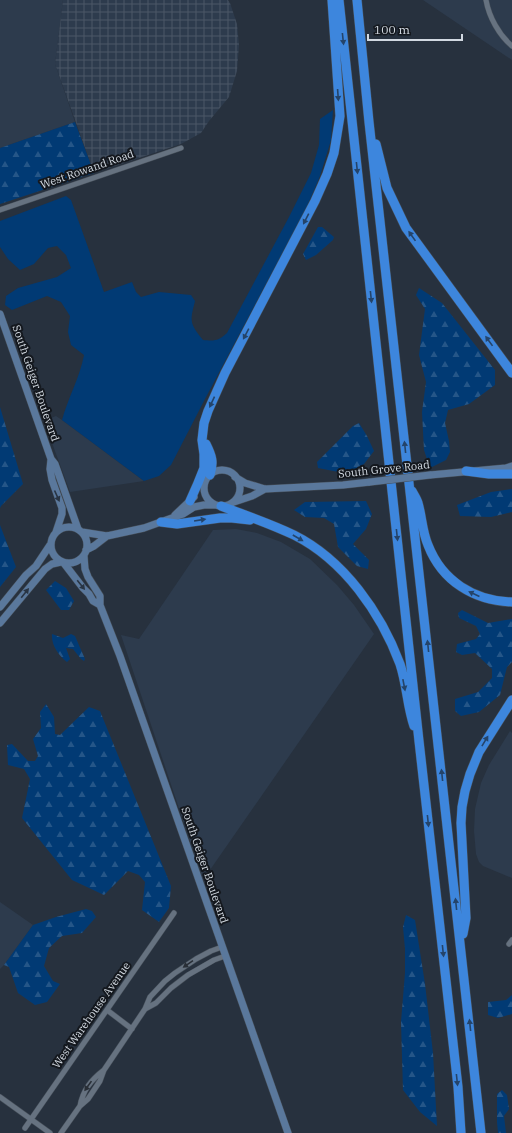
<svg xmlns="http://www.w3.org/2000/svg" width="512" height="1133" font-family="'IBM Plex Serif',serif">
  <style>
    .built { fill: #2d3b4d }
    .industrial { fill: url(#industrial-grid) }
    .green { fill: #013a74 }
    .forest { fill: url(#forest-firs) }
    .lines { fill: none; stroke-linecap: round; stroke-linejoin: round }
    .street-casing { stroke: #464f59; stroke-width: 6 }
    .secondary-casing { stroke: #464f59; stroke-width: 8 }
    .highway-casing { stroke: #464f59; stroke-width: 10 }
    .street { stroke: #667280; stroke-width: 5 }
    .secondary { stroke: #5a789c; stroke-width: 7 }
    .highway { stroke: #3d86dd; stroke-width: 9 }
    .secondary-bridge-casing { stroke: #464f59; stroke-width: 8; stroke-linecap: butt }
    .secondary-bridge { stroke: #5a789c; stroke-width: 7 }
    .oneway { fill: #24446a }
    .oneway2 { fill: #293544 }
    .oneway3 { fill: #282e36 }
    .labels { text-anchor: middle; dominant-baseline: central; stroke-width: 4; stroke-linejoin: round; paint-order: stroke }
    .street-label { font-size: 11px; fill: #d2d9e1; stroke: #14181e }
  </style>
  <defs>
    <pattern id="industrial-grid" width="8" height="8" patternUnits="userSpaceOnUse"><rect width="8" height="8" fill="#2d3b4d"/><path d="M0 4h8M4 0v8" fill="none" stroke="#4b5766"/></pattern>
    <pattern id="forest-firs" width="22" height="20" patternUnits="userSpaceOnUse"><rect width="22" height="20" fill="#013a74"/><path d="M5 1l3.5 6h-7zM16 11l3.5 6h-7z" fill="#255688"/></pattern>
  </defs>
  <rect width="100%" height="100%" fill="#27313e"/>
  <!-- built -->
  <path class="built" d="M0,0H63L55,64L75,122L0,148Z
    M423,0H512V60Z
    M56,416L62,420L144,481L70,492L44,421Z
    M236,529L257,533L281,542L310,559L337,585L354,605L374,634L203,880L121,635L139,639L213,530Z
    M510,731L512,733V878L483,866L479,862L476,854L474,831L475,809L481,783L489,765Z
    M0,902L33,925L4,965L0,969Z"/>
  <!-- industrial -->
  <path class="industrial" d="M63,0H228L230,3L237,24L239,45L237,71L229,97L209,121L201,133L181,144L94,173L55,64Z"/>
  <!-- green -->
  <path class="green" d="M333,110L331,140L320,176L307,207L205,399L171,465L159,476L144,481L62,420C68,398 80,377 84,355L71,345L68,332L70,316L61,302L47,296L12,310L5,305L6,296L18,288L57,277L71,268L66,255L57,246L48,248L34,264L20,270L8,259L0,247V221L66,196L71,200L104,292L132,282L136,292L141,297L159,292L191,295L195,301C190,321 189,323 203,340C215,341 218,341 227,333L289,217L311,173L319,145L320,119Z"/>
  <!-- forest -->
  <path class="forest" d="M75,122L94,173L0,204V148Z
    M318,227H322L334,237L333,240L316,255L306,260L303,254Z
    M419,288L442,303L495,370V385L469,404L448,410L445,423L449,441L450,452L446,460L430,468L424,450L422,412L426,382L419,355L425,309L416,295Z
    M0,407L23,484L1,506L0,508Z
    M359,423L367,436L374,451L364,464L349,474L318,468L317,462L353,426Z
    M512,489V512L491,517L460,516L457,505L491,492Z
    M366,501L372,514L366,529L353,544L369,560L368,569L357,566L338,547L334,524L324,518L305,517L294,510L305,502Z
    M0,525L16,567L0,587Z
    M55,581L66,588L74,601L69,610H61L46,590Z
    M462,610L488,623L512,619V662L507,667L500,695L479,712L461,716L455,711V699L478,692L492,678V669L475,653L462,655L456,652L457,644L476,639L480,634L476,626L459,618L458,613Z
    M52,634L63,638L71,634L75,636L85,659L84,661L81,659L73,649L66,648L70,659L67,662C59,656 51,645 52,634Z
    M46,704L54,717L55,734L60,735L89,707L100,711L171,886L169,908L159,922L142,910L145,882L139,875L128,871L104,895L72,880L22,818L30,779L24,769L8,765L7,745L12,744L28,761H35L38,756L33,739L41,728L40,712Z
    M86,909L92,911L96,917L82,933L62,936L49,948L44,966L53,981L60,984L47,1002L35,1005L18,993L9,967L4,965L33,925L56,917Z
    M406,915L415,920L425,984L433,1053L437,1126L420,1112L403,1090L401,1022L405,973V949L403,927Z
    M512,995V1014L498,1018L488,1015V1002L506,1000Z
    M502,1090L507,1095L509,1109L504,1116L506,1133H498L497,1122V1094Z"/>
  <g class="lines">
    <!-- street casing -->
    <g class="street-casing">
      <path id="street" d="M486,0C489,17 499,35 512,46
        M0,210L181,148
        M509,944L512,940
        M145,1009L156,1003L171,988L188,975L214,960L225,956
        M107,1010L132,1029
        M0,1097L50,1133
        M80,1106C83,1090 91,1080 104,1070
        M25,1128L174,913
        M61,1133L80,1106L88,1099L100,1081L104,1070L145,1009L150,997L165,981L175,973L196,959L211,951L222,947"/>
    </g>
    <!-- secondary casing -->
    <g class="secondary-casing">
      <path id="secondary" d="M0,314L51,459L55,464L78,529
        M51,459L50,469L52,480L62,508V514L56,532
        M204 488a18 18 0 1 1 36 0a18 18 0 1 1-36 0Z
        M430,475L506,468L512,466
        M235,477L245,483L265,489L343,485L370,482
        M234,502L252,496L265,489
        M175,515L194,497
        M51 545a18 18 0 1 1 36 0a18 18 0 1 1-36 0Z
        M82,532L107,536L144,528L183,514L194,507L204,505H215
        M86,550L94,546L107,536
        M84,556L85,569L88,577L100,596V605L120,656L288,1133
        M63,562L83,588L89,594L93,601L100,605
        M0,607L26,575L36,566L50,545
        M0,623L45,569L52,564L61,562"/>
    </g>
    <!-- highway casing -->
    <g class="highway-casing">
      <path id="highway" d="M339,0L419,741L458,1087L461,1133
        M357,0L369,122L481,1133
        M376,144L387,188L406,228L512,373
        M206,444C212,456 214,462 210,475
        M466,471L489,474H512
        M412,491C414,495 417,499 418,503C422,516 422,531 428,545C442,581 474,601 512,602
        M190,501L198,483L204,468V454L202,440L204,423L208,411L225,373L315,201L327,174L334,153L340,116L332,0
        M221,506C245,515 271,524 294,535C344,560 381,613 400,664C407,685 407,706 414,726
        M161,522L177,524L220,518H232L250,520
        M463,934L466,918L461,823L462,807L465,791L470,774L479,752L512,700"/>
    </g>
    <!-- street -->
    <use href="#street" class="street"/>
    <!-- secondary -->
    <use href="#secondary" class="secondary"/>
    <!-- highway -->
    <use href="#highway" class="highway"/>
    <!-- secondary-bridge casing -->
    <g class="secondary-bridge-casing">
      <path id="secondary-bridge" d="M370,482L430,475"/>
    </g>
    <!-- secondary-bridge -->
    <use href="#secondary-bridge" class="secondary-bridge"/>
  </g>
  <!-- one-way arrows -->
  <defs><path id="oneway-solid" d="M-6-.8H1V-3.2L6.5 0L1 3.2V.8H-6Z"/></defs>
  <g class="oneway">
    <use href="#oneway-solid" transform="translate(343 39) rotate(84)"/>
    <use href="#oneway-solid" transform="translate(338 95) rotate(86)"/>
    <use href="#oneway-solid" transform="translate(357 168) rotate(84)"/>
    <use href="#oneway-solid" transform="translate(306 219) rotate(117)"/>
    <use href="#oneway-solid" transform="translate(412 236) rotate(-125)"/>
    <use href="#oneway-solid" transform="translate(371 297) rotate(84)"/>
    <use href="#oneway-solid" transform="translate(246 334) rotate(118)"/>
    <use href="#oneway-solid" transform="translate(489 341) rotate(-126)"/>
    <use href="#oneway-solid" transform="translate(212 402) rotate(115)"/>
    <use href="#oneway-solid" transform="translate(405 447) rotate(-96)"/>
    <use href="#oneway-solid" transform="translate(200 520) rotate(-9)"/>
    <use href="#oneway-solid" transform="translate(397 535) rotate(84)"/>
    <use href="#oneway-solid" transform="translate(298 538) rotate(30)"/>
    <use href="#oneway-solid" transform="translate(474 594) rotate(-155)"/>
    <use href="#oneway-solid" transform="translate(428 646) rotate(-96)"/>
    <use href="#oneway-solid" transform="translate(404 685) rotate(79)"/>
    <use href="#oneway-solid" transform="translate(485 741) rotate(-59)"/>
    <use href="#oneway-solid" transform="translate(442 775) rotate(-96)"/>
    <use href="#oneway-solid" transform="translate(428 821) rotate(84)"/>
    <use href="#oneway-solid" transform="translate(456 904) rotate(-96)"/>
    <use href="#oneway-solid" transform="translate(443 951) rotate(84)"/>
    <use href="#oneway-solid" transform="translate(470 1025) rotate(-96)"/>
    <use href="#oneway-solid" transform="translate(457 1080) rotate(84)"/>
  </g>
  <g class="oneway2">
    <use href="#oneway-solid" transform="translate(57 496) rotate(66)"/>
    <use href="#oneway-solid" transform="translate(81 585) rotate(51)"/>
    <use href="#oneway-solid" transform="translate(25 593) rotate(-51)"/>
  </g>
  <g class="oneway3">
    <use href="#oneway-solid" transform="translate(188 964) rotate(146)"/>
    <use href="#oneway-solid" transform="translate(88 1086) rotate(125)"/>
  </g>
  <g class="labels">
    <!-- street labels -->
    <g class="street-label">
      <text transform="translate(87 169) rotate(-19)">West Rowand Road</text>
      <text transform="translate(36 383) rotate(71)">South Geiger Boulevard</text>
      <text transform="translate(384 469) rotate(-6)">South Grove Road</text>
      <text transform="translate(205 865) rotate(71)">South Geiger Boulevard</text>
      <text transform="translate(91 1015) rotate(-55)">West Warehouse Avenue</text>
    </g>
  </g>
  <!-- scale -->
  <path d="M368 34v6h94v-6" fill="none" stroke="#d2d9e1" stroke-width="2"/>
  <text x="374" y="34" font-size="12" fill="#d2d9e1" stroke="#14181e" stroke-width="3" paint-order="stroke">100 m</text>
</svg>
